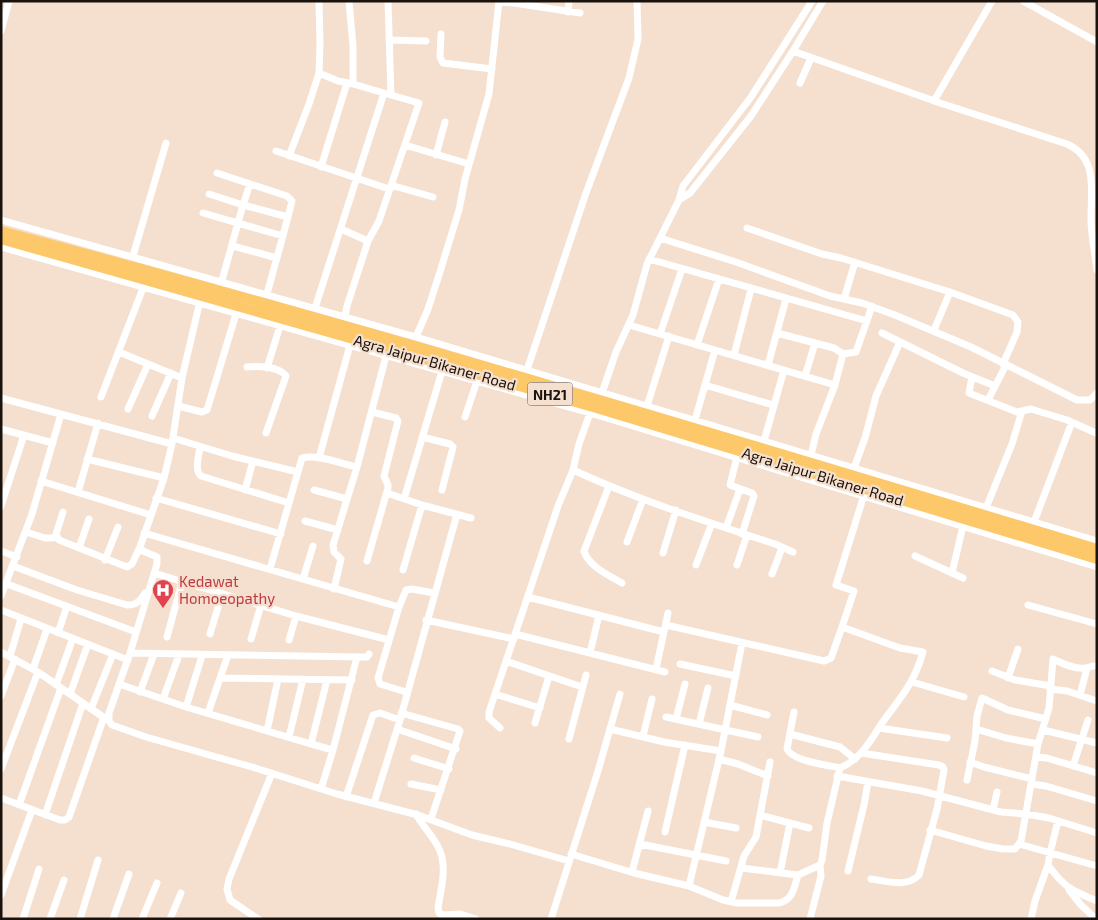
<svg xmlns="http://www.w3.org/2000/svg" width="1098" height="920" font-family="'Exo 2',sans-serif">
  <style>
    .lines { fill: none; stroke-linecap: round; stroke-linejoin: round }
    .minor { stroke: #fff; stroke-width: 7 }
    .highway { stroke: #fcc869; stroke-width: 10 }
    .labels { text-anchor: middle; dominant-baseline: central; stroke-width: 4.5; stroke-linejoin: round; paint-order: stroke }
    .shield { fill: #f5dfce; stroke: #5c5046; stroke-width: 1 }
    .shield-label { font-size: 14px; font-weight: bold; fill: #1a120c }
    .street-label { font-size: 15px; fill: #1a120c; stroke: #f5dfce }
    .health-label { font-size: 15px; fill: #be3a42; stroke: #f5dfce; text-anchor: start }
  </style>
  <rect width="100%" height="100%" fill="#f5dfce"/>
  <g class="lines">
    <!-- minor -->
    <path class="minor" d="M319,1L320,44L319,73L338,81L353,84
      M388,1L391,95
      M1023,1L1097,42
      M499,2L514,3L580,13
      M568,12L569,1
      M1,31L9,1
      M441,34L440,57L443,63L492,69
      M389,40L426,41
      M793,51L943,104L1067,144C1098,158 1091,189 1091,219C1091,236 1095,253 1097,270
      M800,83L811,58
      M934,101L992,1
      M405,145L469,164
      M276,151L389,189L394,186L433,197
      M436,155L445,122
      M289,156L309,104L319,73
      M321,167L347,83
      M217,173L287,196L292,201L288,217
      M209,194L243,205L250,184
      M679,200L690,193L751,116L793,51L823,1
      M203,213L283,236
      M1,220L416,337L1097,541
      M747,228L822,254L841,258L950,292L1013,315L1018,322L1017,332L1003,364
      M341,229L368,241
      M660,238L736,262L830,296L862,303L895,315L971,347L1077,400H1090L1097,393
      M233,246L277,258
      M1,247L590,413L1097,567
      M133,256L166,143
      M649,259L867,321
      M221,284L243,205L288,217L267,294
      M844,299L855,262
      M315,308L384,93L353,84V46L349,1
      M345,316L347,306L368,241L379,221L419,103L384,93
      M629,325L835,385
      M934,330L950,292
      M777,333L834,348L843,354
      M882,333L963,373L995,386
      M660,334L682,269
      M416,337L428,309L439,275L459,210L465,179L489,94L499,1
      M697,345L719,279
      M119,352L182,378
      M734,355L751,289
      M768,365L786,299
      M247,367C258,366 278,366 286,376L266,433
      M267,368L280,326
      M527,370L586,193L629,78L638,39L637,1
      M805,376L815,343
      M972,377L969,393L1017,412L1031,409L1067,420L1096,433
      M705,385L773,405
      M602,393L616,352L633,315L647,264L679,200L683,186L751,97L812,1
      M101,397L143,288
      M1,398L172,444L182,378L200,301
      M988,400L1006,365
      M178,406L202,412L207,410L236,314
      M647,406L669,336
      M128,409L148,364
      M152,416L171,373
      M465,417L477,381
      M695,420L715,350
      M1,429L53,443
      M422,437L450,444L453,447L442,490
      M173,438L232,456L298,472
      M764,441L784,370
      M172,444L164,478L140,547L143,551L157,557V564L130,653L109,713V721L112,725L146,737L252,767L337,794L418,815L472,835L510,844L569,861
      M200,447C199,456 194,470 201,476L289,503
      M811,455L816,434L835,385L843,354L856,352L872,306
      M737,457L730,485L752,493L754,496L742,534
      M319,458L350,345
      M87,459L164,478
      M854,468L865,438L876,396L900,342
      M573,470C638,500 707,522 775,544L793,552
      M41,481L151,515
      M609,486L584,551C588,566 610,576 622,583
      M245,490L253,461
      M314,490L347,499
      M78,492L98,423
      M387,493L422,505L471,518
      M156,498L281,534
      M404,499L442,371
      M1,506L24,435
      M986,508L1012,444L1022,411
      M63,512L56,534L59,540L127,567L132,564L140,547
      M305,521L338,530
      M1034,522L1072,422
      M726,528L740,489
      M26,532L45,538H53L56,536
      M144,533L399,607
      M627,542L643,499
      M79,548L89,519
      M1,551L17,557
      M663,553L676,510
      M915,556L963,578
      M105,560L118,527
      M367,561L388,488V485L384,476L398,421L396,418L372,412
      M696,565L712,523
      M737,565L747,535
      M13,566L77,590L127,605C137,605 140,601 145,593
      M270,569L302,458C316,454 343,464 357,467
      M403,570L422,505
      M154,573L296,616L389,640
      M952,573L963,526
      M772,574L782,548
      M303,579L313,546
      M7,584L136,632
      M334,589L341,559L334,552L333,545L357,467L386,356
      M1,596L32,514L61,414
      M528,597L664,632
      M1028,605L1097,624
      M1,610L128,660
      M426,620L514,639
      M666,625L824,661L831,658L842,627
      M58,633L67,606
      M210,634L222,594
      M515,634L665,672
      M167,637L182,582
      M251,639L261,605
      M289,640L296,616
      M1,652L38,672L106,719
      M130,653L362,657H367L369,654
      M590,653L599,615
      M10,656L21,619
      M506,661L582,687
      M680,664L736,676
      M33,669L47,629
      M656,669L668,613
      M992,671L1015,680L1051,686
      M220,678L352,680
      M1008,678L1018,649
      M912,682L964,697
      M119,684L186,707L311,744
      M56,685L73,638
      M1050,689L1067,691L1097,701
      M140,692L154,654
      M406,692L380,684L378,678L399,607L406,590L412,589L434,593
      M70,694L88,644
      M495,694L540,708
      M1080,695L1087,668
      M1,696L15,659
      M163,699L179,655
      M730,705L767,715
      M186,707L202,656
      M91,709L113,654
      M794,712L787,749C792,761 827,765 840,768
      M208,713L228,655
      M401,713L458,729L460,731L431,819
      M666,717L758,737
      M676,719L685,684
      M535,723L549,676
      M699,724L708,688
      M500,728L489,718V712L558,506L573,470L579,444L590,413
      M879,728L947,738
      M397,729L456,749
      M610,729L664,742L721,751
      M976,729L1006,738L1038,744
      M1043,730L1097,743
      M267,731L278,679
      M790,734L840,747L855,759
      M643,736L652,699
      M289,737L303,679
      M569,739L586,675
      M333,750L357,657
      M861,753L939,765L943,767L944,770L937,809L919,875C907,888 886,881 871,879
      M1036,757L1047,758L1097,773
      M414,758L449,769
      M719,759L738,764L768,776
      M970,762L984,767L1032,779
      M1073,766L1088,720
      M1,769L38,672
      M837,776L922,791L1001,812L1026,814L1049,818L1097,833
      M967,780L975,741L977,716L982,698L1008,710L1046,719
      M411,784L441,790
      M1031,784L1046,786L1097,801
      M321,789L333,750L311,744L327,680
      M346,797L373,715L380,713L400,720
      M1,798L60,820H65L69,817L104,717
      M374,803L400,720L457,514
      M19,805L61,688
      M993,810L997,792
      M416,814C423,827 435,838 440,851C447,868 441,890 438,907L439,913L443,915L460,914L476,919
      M45,815L83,703
      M760,815L809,828
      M1058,821L1050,853L1048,865C1065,888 1071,890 1097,901
      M704,822L736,828
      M930,830L986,846L1003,849H1015L1021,841L1038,744L1049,708L1053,659C1062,663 1075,670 1085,668C1090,668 1092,665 1097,666
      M665,832L685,745
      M640,844L726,861
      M1019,844L1097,866
      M571,854L634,873L689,886L723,900L737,903H779C793,900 794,888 798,875L820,865L822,860L827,823L840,768C861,759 870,741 882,723C900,698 914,684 923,652L900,648L842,627L854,591L836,585L864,495
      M741,868L798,875
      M848,871L864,805L868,782
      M632,872L648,811
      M780,873L790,823
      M689,886L721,751L742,643
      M1069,890L1081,905L1096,919
      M1,895L32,810
      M731,902L744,856L756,837L770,762
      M23,919L39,869
      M50,919L64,880
      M80,919L98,860
      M113,919L129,874
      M142,919L157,883
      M170,919L181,893
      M258,919L230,900L227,889L229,879L272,773
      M551,919L598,771L620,694
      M810,919L821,876L820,865
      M1031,919L1035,901L1048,865"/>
    <!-- highway -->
    <path class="highway" d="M1,231C369,329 733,439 1097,549
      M1,239L593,407L1097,559"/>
  </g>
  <!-- icons -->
  <defs>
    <g id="hospital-pin" transform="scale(1.125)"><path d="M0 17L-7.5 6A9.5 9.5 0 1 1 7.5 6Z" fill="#e0444e" stroke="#f5dfce"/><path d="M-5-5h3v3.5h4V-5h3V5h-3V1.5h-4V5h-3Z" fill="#fff"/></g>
  </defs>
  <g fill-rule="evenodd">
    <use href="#hospital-pin" x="163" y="590"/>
  </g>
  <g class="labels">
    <!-- shield labels -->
    <rect class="shield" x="527.5" y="382.5" width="45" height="23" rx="4"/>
    <g class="shield-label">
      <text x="550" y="394">NH21</text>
    </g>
    <!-- street labels -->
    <g class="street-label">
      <text transform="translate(435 362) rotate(16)">Agra Jaipur Bikaner Road</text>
      <text transform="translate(823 476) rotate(17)">Agra Jaipur Bikaner Road</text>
    </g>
    <!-- health labels -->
    <g class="health-label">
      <text x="179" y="581">Kedawat<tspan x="179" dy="17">Homoeopathy</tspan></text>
    </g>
  </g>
  <!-- border -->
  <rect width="1098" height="920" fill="none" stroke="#1a120c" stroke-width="5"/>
</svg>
